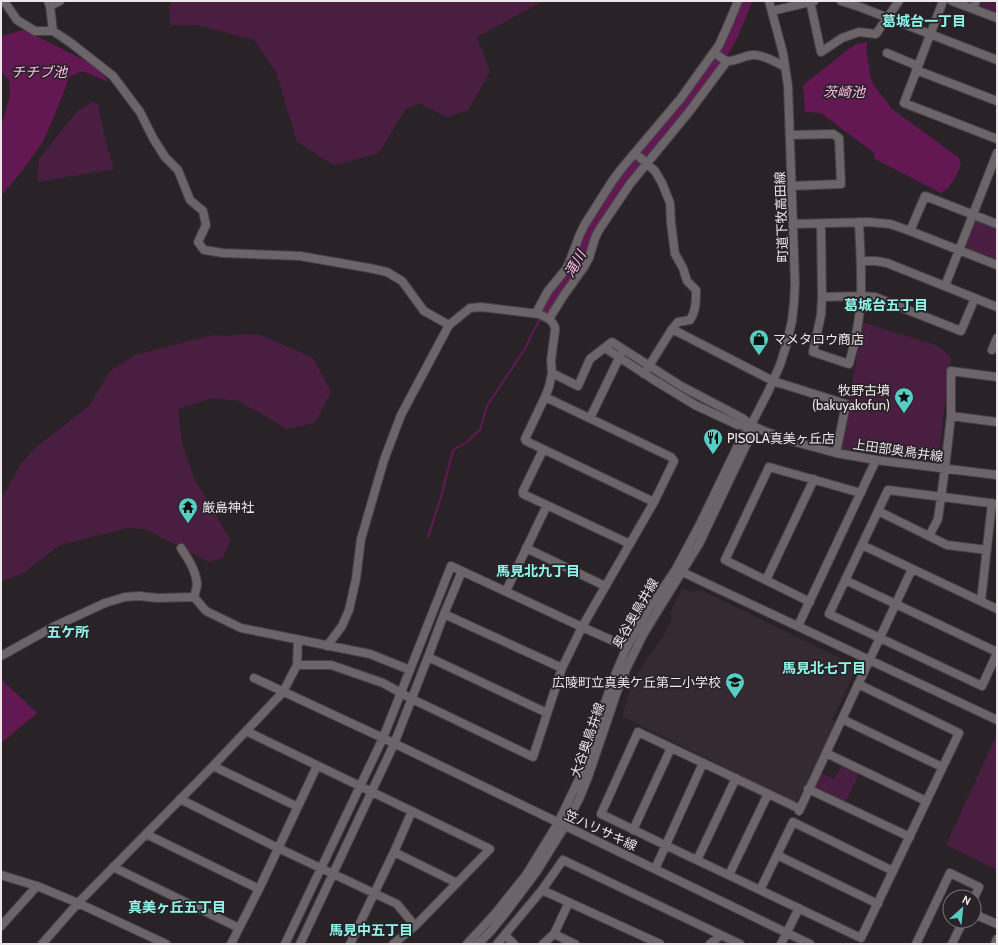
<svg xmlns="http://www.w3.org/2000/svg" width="998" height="945" font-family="Cabin,'Noto Sans JP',sans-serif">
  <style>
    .built { fill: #352a32 }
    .green { fill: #4a1e40 }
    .water { fill: #631854 }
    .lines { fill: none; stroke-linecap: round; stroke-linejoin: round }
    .stream { stroke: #631854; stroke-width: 2 }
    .river { stroke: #631854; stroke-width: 12 }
    .minor-casing { stroke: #464244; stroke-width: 10 }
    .minor { stroke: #6b6468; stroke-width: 8 }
    .labels { text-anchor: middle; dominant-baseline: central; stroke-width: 3.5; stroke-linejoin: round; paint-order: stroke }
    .street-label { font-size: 13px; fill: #ece8ea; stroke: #292327 }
    .poi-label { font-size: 13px; fill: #ece8ea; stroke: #292327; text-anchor: start }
    .neighbourhood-label { font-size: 14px; font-weight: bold; fill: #8ef8ed; stroke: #292327 }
    .water-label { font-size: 14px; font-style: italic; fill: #fcbcea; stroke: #292327 }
  </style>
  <rect width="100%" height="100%" fill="#292327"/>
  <!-- built -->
  <path class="built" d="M683,588L692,592L701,590L857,667L832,720L836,723L796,803L622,716L633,682L646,660L664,635L672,618L670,612Z"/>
  <!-- green -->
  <path class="green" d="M171,1H541L540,3L477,37L490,72L468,110L447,117L419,103L405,110L379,153L334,165L297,142L276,72L254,40L198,25H170L169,7Z
    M980,1H997V14L978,7Z
    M92,102L98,104L105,139L114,169L37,182L39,159L77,111Z
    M978,220L997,227V260L967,248L964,244L974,222Z
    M862,322L938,346L951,357L938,461L842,449Z
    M245,334L261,335L313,358L331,392L315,423L287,429L239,401L212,398L178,409L182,443L193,476L231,541L222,558L209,562L145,529L128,528L60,545L24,573L1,581V497L5,493L20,465L35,448L89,406L110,371L135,355L212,335L227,336Z
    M997,734V870L946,845Z
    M842,765L859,774L845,803L815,789L814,784L820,772L834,779Z"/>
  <!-- water -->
  <path class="water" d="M24,30L94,65L109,82L82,71L69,77L64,92L44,140L22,171L1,196V128L10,95L9,80L1,71V36Z
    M868,42L866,47L870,74L873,84L892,109L959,158L961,165L955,178L948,188L941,193L875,159L874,153L821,113L805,112L803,85L845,52L856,44Z
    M1,679L37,713L1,743Z"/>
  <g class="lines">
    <!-- stream -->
    <path class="stream" d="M428,537L441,497L453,450L467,442L480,430L487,406L525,349L532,333L541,318"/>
    <!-- river -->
    <path class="river" d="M544,313L554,296L576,266L589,234L618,187L629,172L678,114L716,63L732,35L746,1"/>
    <!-- minor casing -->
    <g class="minor-casing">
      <path id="minor" d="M4,1L17,20L35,31H53L71,43L113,76L140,112L153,138L165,157L178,170L190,200L203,211L206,225L198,242L204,250L223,253L300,256L369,268L387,272L402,281L424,311L449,325
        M48,1L50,6L53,31
        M810,1L821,52L842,38L859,32L876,34L899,1
        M841,1L860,7L997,60
        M943,1L904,103L997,139
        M952,1L997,18
        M50,6L60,1
        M973,9L976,1
        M772,11L814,1
        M714,52C718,55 723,60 727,61C736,62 746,54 755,55C766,56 776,62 785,67
        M887,53L918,66
        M916,70L997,101
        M790,135L833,134L839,138L841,184L791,186
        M635,153L655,171L662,183L670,203L671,223L675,254L683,268L687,281L696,290C696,301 696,311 690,320L678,322L672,329
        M793,224L868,222L890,224L910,231L997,265
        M821,224L822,297L821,315L813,352L849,364C854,346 858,328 860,309C863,281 860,251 859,222
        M910,231L925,196L997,224
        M861,261H876L887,263L997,307
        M945,286L997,153
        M822,297L861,296L875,297L961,331L975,298
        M536,313L548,291L566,269L569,263L580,234L585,224L613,180L622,168L681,98L719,45L728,25L738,1
        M549,319L564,295L584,267L589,258L595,238L599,230L630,184L689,112L727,61
        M605,348L654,380L695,405L738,425H751
        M992,350L997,338
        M552,373L578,386L590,359L612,342L681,386L742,418L751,425L764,431L799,443L836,453L876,460L997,475
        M644,374L672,329L773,381L846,404L836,453
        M951,416L997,422
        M590,418L621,354
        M543,450L523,491V494L630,544
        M997,504L888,490L829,614L982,686L997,653
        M878,511L947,545L987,550
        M929,536L938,519L945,468L951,416V371L997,377
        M862,545L997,609
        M181,548C188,559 196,570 197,584C197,588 195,593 194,597
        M526,548L605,586
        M678,570L997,720
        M766,580L814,479
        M845,580L997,652
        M506,591L547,505
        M981,601L992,503
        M810,602L725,560L769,467L861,493
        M444,614L562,668
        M798,626L876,460
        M327,646L342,626L349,610L356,579L361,539L384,460L401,415L449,325L470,308L481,307L539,314L549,319L552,322L555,327V331L551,360L552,373L549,387L545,397
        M627,647L582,627L654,502L674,461L671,457L545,397L525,439L526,441L654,502
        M1,656L53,627L77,616L105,603L125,597L139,596L158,598L194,597L206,611L241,628L370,654L410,670
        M428,657L547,713
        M254,678L383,738L810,944
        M858,684L959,733L861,938L760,890L793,822L893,871
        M842,719L942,767
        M246,731L490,849L415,926L393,944
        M826,753L926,801
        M213,766L298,807
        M808,789L910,837
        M180,799L278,848L397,904L415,926
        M799,811L912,569
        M633,830L671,748
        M146,834L259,889
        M394,852L457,883
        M777,855L878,904
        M697,860L736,778
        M113,867L239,928
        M655,869L703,763
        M1,875L37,886L78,903L166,944
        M729,875L768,794
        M542,890L660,944
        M760,890L665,845L601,814L638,732L800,809
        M974,914L997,924
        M1,926L37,886
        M554,934L569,902
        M505,935L514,944
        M42,944L78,903L213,766L283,692L297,665L298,640
        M231,944L259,889L317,766
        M285,944L383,738L451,566L582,627L562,668L533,757L412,699L383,683L331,665H297
        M300,944L394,744L428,657L444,614L462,571
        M350,944L394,852L412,811
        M467,944L494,915L526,875L558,823L581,775L603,708L615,675L627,647L649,609L676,569L700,524L742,437L751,425L768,392L780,365L786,346L792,321L794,302L795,283L788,86L783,53L769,1
        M478,944L491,931L507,911L537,871L565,826L579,799L588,777L618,689L627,667L644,633L699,544L749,439L751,426
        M497,944L542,890L563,860L740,944
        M543,944L554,934L575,944
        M710,944L721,935
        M781,944L799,908
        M916,944L950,873L979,887L974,898
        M952,944L963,921
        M995,944L997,939"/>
    </g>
    <!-- minor -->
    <use href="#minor" class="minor"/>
  </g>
  <!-- icons -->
  <defs>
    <g id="shop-pin" transform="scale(1)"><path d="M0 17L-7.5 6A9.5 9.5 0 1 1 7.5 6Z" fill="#56cec3" stroke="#292327"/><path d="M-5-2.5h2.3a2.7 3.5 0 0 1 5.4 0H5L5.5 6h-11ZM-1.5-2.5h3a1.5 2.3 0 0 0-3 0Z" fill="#111"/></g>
    <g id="sight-pin" transform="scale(1)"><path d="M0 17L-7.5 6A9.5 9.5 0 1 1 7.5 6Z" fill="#56cec3" stroke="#292327"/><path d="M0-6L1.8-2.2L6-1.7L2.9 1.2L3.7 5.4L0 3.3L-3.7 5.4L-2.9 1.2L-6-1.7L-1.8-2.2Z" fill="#111"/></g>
    <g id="restaurant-pin" transform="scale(1)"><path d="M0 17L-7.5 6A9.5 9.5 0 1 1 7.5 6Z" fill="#56cec3" stroke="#292327"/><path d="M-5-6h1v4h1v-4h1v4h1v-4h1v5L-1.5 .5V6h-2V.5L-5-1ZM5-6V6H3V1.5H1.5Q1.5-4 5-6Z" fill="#111"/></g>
    <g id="temple-pin" transform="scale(1)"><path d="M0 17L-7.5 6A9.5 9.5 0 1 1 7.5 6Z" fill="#56cec3" stroke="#292327"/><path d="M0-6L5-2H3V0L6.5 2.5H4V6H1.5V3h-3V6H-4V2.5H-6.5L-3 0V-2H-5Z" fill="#111"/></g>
    <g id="school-pin" transform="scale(1)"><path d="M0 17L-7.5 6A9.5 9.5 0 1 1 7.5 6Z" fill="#56cec3" stroke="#292327"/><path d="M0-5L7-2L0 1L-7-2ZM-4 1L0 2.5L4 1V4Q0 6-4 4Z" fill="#111"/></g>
  </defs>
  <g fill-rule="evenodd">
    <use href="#shop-pin" x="759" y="339"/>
    <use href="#sight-pin" x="904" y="397"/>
    <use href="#restaurant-pin" x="713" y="438"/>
    <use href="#temple-pin" x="188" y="507"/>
    <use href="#school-pin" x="735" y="682"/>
  </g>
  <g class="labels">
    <!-- street labels -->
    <g class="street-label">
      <text transform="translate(781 217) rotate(-92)">町道下牧高田線</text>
      <text transform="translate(898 450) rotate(8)">上田部奥鳥井線</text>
      <text transform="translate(635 613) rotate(-60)">奥谷奥鳥井線</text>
      <text transform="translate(587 740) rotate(-71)">大谷奥鳥井線</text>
      <text transform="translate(601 830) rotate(25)">笠ハリサキ線</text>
    </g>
    <!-- poi labels -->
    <g class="poi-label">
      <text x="773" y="339">マメタロウ商店</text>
      <text x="890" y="390" text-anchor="end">牧野古墳<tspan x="890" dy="15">(bakuyakofun)</tspan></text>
      <text x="727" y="438">PISOLA真美ヶ丘店</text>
      <text x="202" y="507">厳島神社</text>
      <text x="721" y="682" text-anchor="end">広陵町立真美ケ丘第二小学校</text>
    </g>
    <!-- neighbourhood labels -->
    <g class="neighbourhood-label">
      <text x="924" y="21">葛城台一丁目</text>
      <text x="886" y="305">葛城台五丁目</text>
      <text x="538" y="571">馬見北九丁目</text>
      <text x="68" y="632">五ケ所</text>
      <text x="824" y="668">馬見北七丁目</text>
      <text x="177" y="907">真美ヶ丘五丁目</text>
      <text x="371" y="930">馬見中五丁目</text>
    </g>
    <!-- water labels -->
    <g class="water-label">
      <text x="39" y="72">チチブ池</text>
      <text x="844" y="92">茨崎池</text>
      <text transform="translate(575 264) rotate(-60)">滝川</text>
    </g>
  </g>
  <!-- border -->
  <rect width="998" height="945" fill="none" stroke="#ece8ea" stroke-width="4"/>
  <!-- north arrow -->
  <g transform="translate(962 909) rotate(27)"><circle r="19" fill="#292327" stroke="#777275"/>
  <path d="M0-3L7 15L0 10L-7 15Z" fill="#56cec3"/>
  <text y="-6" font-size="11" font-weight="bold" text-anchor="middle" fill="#ece8ea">N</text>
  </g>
</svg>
